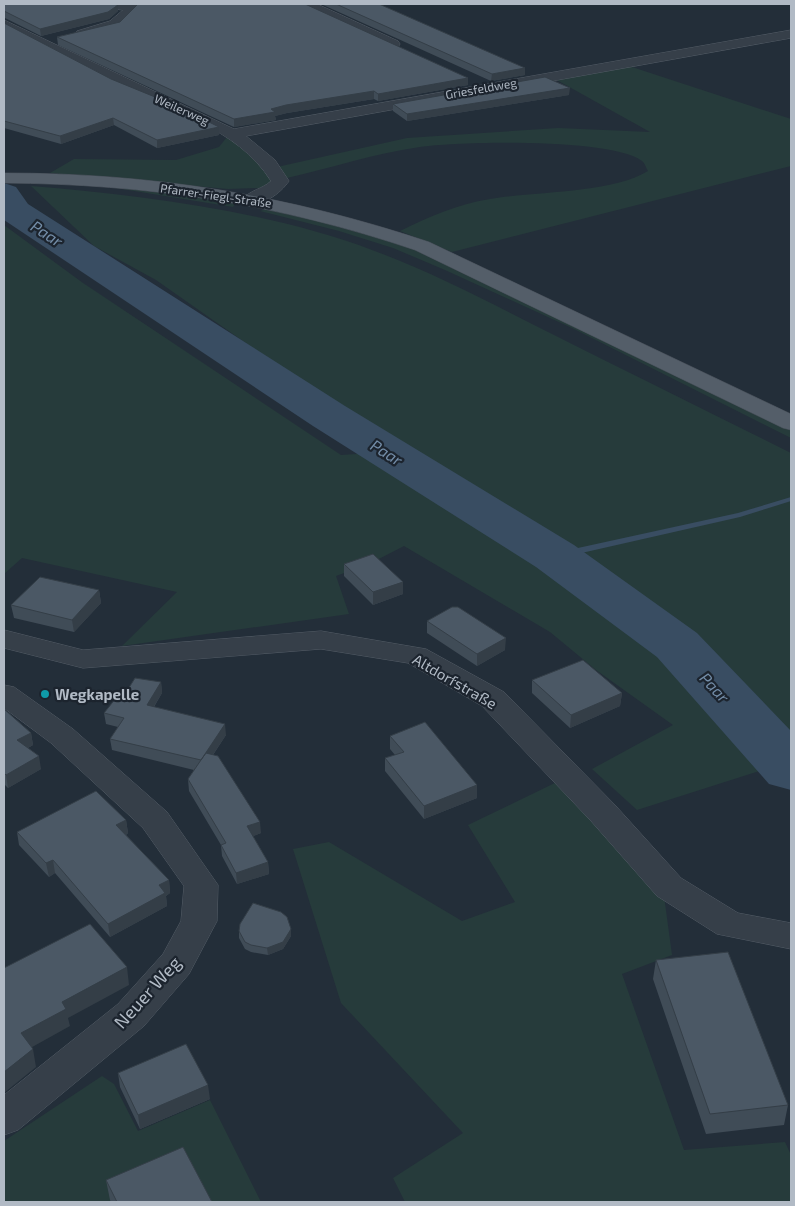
<svg xmlns="http://www.w3.org/2000/svg" width="795" height="1206" font-family="'Exo 2',sans-serif">
  <style>
    .green { fill: #263b3b }
    .lines { fill: none; stroke-linecap: round; stroke-linejoin: round }
    .stream { fill: #394d62; fill-rule: evenodd }
    .river { fill: #394d62; fill-rule: evenodd }
    .minor-casing { stroke: #545d67; stroke-width: 1 }
    .major-casing { stroke: #434b55; stroke-width: 1 }
    .minor { fill: #363f49; fill-rule: evenodd }
    .major { fill: #545e69; fill-rule: evenodd }
    .wall { fill: #404c57 }
    .shaded-wall { fill: #343e47 }
    .building { fill: #4b5865; stroke: #343e47 }
    .culture-dot { fill: #0f9aa8; stroke: #1c242e; stroke-width: 2 }
    .labels { text-anchor: middle; dominant-baseline: central; stroke-width: 4.5; stroke-linejoin: round; paint-order: stroke }
    .far-street-label { font-size: 12px; fill: #b1bac5; stroke: #1c242e }
    .street-label { font-size: 15px; fill: #b1bac5; stroke: #1c242e }
    .poi-label { font-size: 15px; font-weight: bold; fill: #b1bac5; stroke: #1c242e; text-anchor: start }
    .water-label { font-size: 16px; font-style: italic; fill: #738da8; stroke: #1c242e }
    .near-street-label { font-size: 18px; fill: #b1bac5; stroke: #1c242e }
  </style>
  <rect width="100%" height="100%" fill="#232e39"/>
  <!-- green -->
  <path class="green" d="M629,66L791,119V166L452,252L400,231C429,217 457,204 490,199C535,191 610,194 648,171C646,168 645,163 642,161C613,138 460,141 420,147C376,153 331,168 287,178L277,167L407,138L558,128L650,132L555,79Z
    M227,137L247,144L280,181L259,188L228,189L50,173L74,159L176,160L219,147Z
    M91,184L237,201L233,207Z
    M31,186C140,195 269,211 372,250C433,272 492,304 550,333C630,373 711,413 791,453V744L673,617L561,549L386,434L344,412L156,280L94,246Z
    M273,207L402,244L577,321L791,426V438L572,328L445,270L393,248L339,231L260,211Z
    M4,225L83,283L341,455L388,452L535,543L637,616L778,765L637,810L592,769L673,725L596,670L550,632L404,546L371,563L336,576L349,614L122,646L177,592L22,558L4,574Z
    M561,780L664,896L672,955L622,974L684,1150L785,1142L791,1155V1202H405L393,1178L463,1133L341,1003L293,849L329,842L462,921L515,902L468,825Z
    M102,1076L114,1084L138,1131L210,1100L261,1202H4V1141Z"/>
  <g class="lines">
    <!-- stream -->
    <path class="stream" d="M791,497V501L740,517L555,559L551,556L555,553L738,513Z"/>
    <!-- river -->
    <path class="river" d="M4,183L16,187L28,204L345,406L574,545L697,633L791,731V790L769,784L657,657L536,567L313,426L4,220Z"/>
    <!-- minor casing -->
    <g class="minor-casing">
      <path id="minor" d="M97,4H137L141,7L120,27L82,38L77,37L75,34L77,31L110,21L123,10L104,8Z
        M300,4H317L398,41L400,44L398,47H388Z
        M4,20L234,129L791,30V38L246,136L275,160L289,181C280,194 262,207 246,203L243,199C250,190 263,189 271,181C237,127 168,110 113,85C76,67 40,48 4,29Z
        M4,630L83,650L321,631L426,649L504,692L615,805L681,878L738,913L791,923V949L717,934L657,896L591,821L482,706L408,663L321,649L83,668L4,648Z
        M4,685L14,687L73,729L167,812L218,885L217,921L189,974L144,1026L18,1130L4,1135V1095L118,1004L163,954L181,921L184,886L143,828L51,743L4,708Z"/>
    </g>
    <!-- major casing -->
    <g class="major-casing">
      <path id="major" d="M4,173C152,173 288,195 429,242L791,414V430L783,428L415,250C279,204 148,184 4,183Z"/>
    </g>
    <!-- minor -->
    <use href="#minor" class="minor"/>
    <!-- major -->
    <use href="#major" class="major"/>
  </g>
  <!-- wall -->
  <path class="wall" d="M4,4L118,11L109,19L41,36L5,18L4,19Z
    M321,4H379L525,75L491,81Z
    M120,22L468,78V85L378,101L374,99L287,113L275,116L276,120L234,127L58,45L57,37Z
    M4,23L219,135L157,148L114,125L61,144L4,128Z
    M569,95L407,121L393,111V104Z
    M344,564L403,594L373,605L344,576Z
    M99,590L101,603L74,632L14,618L11,605Z
    M427,621L505,650L477,666L427,633Z
    M532,680L622,693L620,706L570,728L532,693Z
    M161,682L162,693L154,707L226,735L213,755L261,833L253,836L268,862L269,874L237,884L222,856L221,845L189,791L188,779L194,770L112,750L110,739L118,727L106,724L104,713L125,694Z
    M4,709L31,733L33,745L28,748L41,769L8,788L4,784Z
    M390,736L477,798L424,819L385,771V758L395,755L390,749Z
    M126,820L128,833L126,835L169,880L170,893L166,896L167,906L110,937L55,873L49,877L19,845L17,832Z
    M239,931L291,936L283,949L268,955L251,952L245,949L239,938Z
    M656,960L788,1105L784,1125L706,1134L653,979Z
    M118,1073L210,1099L140,1129L120,1087Z
    M106,1180L212,1202H111L110,1200Z"/>
  <!-- shaded-wall -->
  <path class="shaded-wall" d="M118,5V11L109,19L41,36L40,29Z
    M525,68V75L491,81L492,74Z
    M468,78V85L378,101V94Z
    M570,88L569,95L407,121V114Z
    M374,91V99L287,113L275,116L276,120L234,127V119L271,109L286,105Z
    M113,118L114,125L61,144L60,136Z
    M219,127V135L157,148V140Z
    M403,582V594L373,605V592Z
    M99,590L101,603L74,632L72,620Z
    M506,638L505,650L477,666V654Z
    M161,682L162,693L148,716L147,705Z
    M622,693L620,706L570,728L571,715Z
    M225,724L226,735L202,771L201,760Z
    M31,733L33,745L20,752L17,740Z
    M39,756L41,769L8,788L6,775Z
    M477,785V798L424,819V806Z
    M126,820L128,833L118,839L116,825Z
    M260,822L261,833L248,838L247,826Z
    M53,860L55,873L49,877L46,863Z
    M268,862L269,874L237,884L236,873Z
    M169,880L170,893L166,896L167,906L110,937L108,924L159,885Z
    M291,929V936L283,949L268,955L267,948Z
    M127,967L129,985L68,1018L70,1026L25,1051L21,1033L62,1002Z
    M33,1049L36,1067L4,1093V1072Z
    M208,1085L210,1099L140,1129L138,1115Z"/>
  <!-- building -->
  <path class="building" d="M4,4H111L118,5L108,12L40,29L4,11Z
    M138,4H305L468,78L378,94L374,91L286,105L271,109L275,112L234,119L57,37L120,22Z
    M336,4H379L525,68L492,74Z
    M4,23L111,79L177,106L219,127L157,140L113,118L60,136L4,121Z
    M545,77L570,88L407,114L393,104Z
    M373,554L403,582L373,592L344,564Z
    M40,577L99,590L72,620L11,605Z
    M452,607H458L506,638L477,654L427,621Z
    M583,660L622,693L571,715L532,680Z
    M135,678L161,682L147,705L225,724L201,760L206,753L218,756L260,822L247,826L268,862L236,873L221,845L226,843L188,779L201,760L110,739L124,718L104,713L120,693L125,694Z
    M4,709L31,733L17,740L39,756L6,775L4,773Z
    M425,722L477,785L424,806L385,758L404,752L390,736Z
    M96,791L126,820L116,825L169,880L159,885L165,893L108,924L53,860L46,863L17,832Z
    M253,903L281,912L287,917L291,929L283,942L267,948L251,945L245,942L239,931L240,924Z
    M90,924L127,967L62,1002L66,1009L21,1033L33,1049L4,1072V968Z
    M728,952L788,1105L710,1114L656,960Z
    M186,1044L208,1085L138,1115L118,1073Z
    M183,1147L212,1202H117L106,1180Z"/>
  <!-- markers -->
  <circle class="culture-dot" cx="45" cy="694" r="5"/>
  <g class="labels">
    <!-- far-street labels -->
    <g class="far-street-label">
      <text transform="translate(481 88) rotate(-10)">Griesfeldweg</text>
      <text transform="translate(182 109) rotate(24)">Weilerweg</text>
      <text transform="translate(216 195) rotate(8)">Pfarrer-Fiegl-Straße</text>
    </g>
    <!-- street labels -->
    <g class="street-label">
      <text transform="translate(455 681) rotate(30)">Altdorfstraße</text>
    </g>
    <!-- poi labels -->
    <g class="poi-label">
      <text x="55" y="694">Wegkapelle</text>
    </g>
    <!-- water labels -->
    <g class="water-label">
      <text transform="translate(47 233) rotate(33)">Paar</text>
      <text transform="translate(387 452) rotate(32)">Paar</text>
      <text transform="translate(715 687) rotate(47)">Paar</text>
    </g>
    <!-- near-street labels -->
    <g class="near-street-label">
      <text transform="translate(147 992) rotate(-48)">Neuer Weg</text>
    </g>
  </g>
  <!-- border -->
  <rect width="795" height="1206" fill="none" stroke="#b1bac5" stroke-width="10"/>
</svg>
